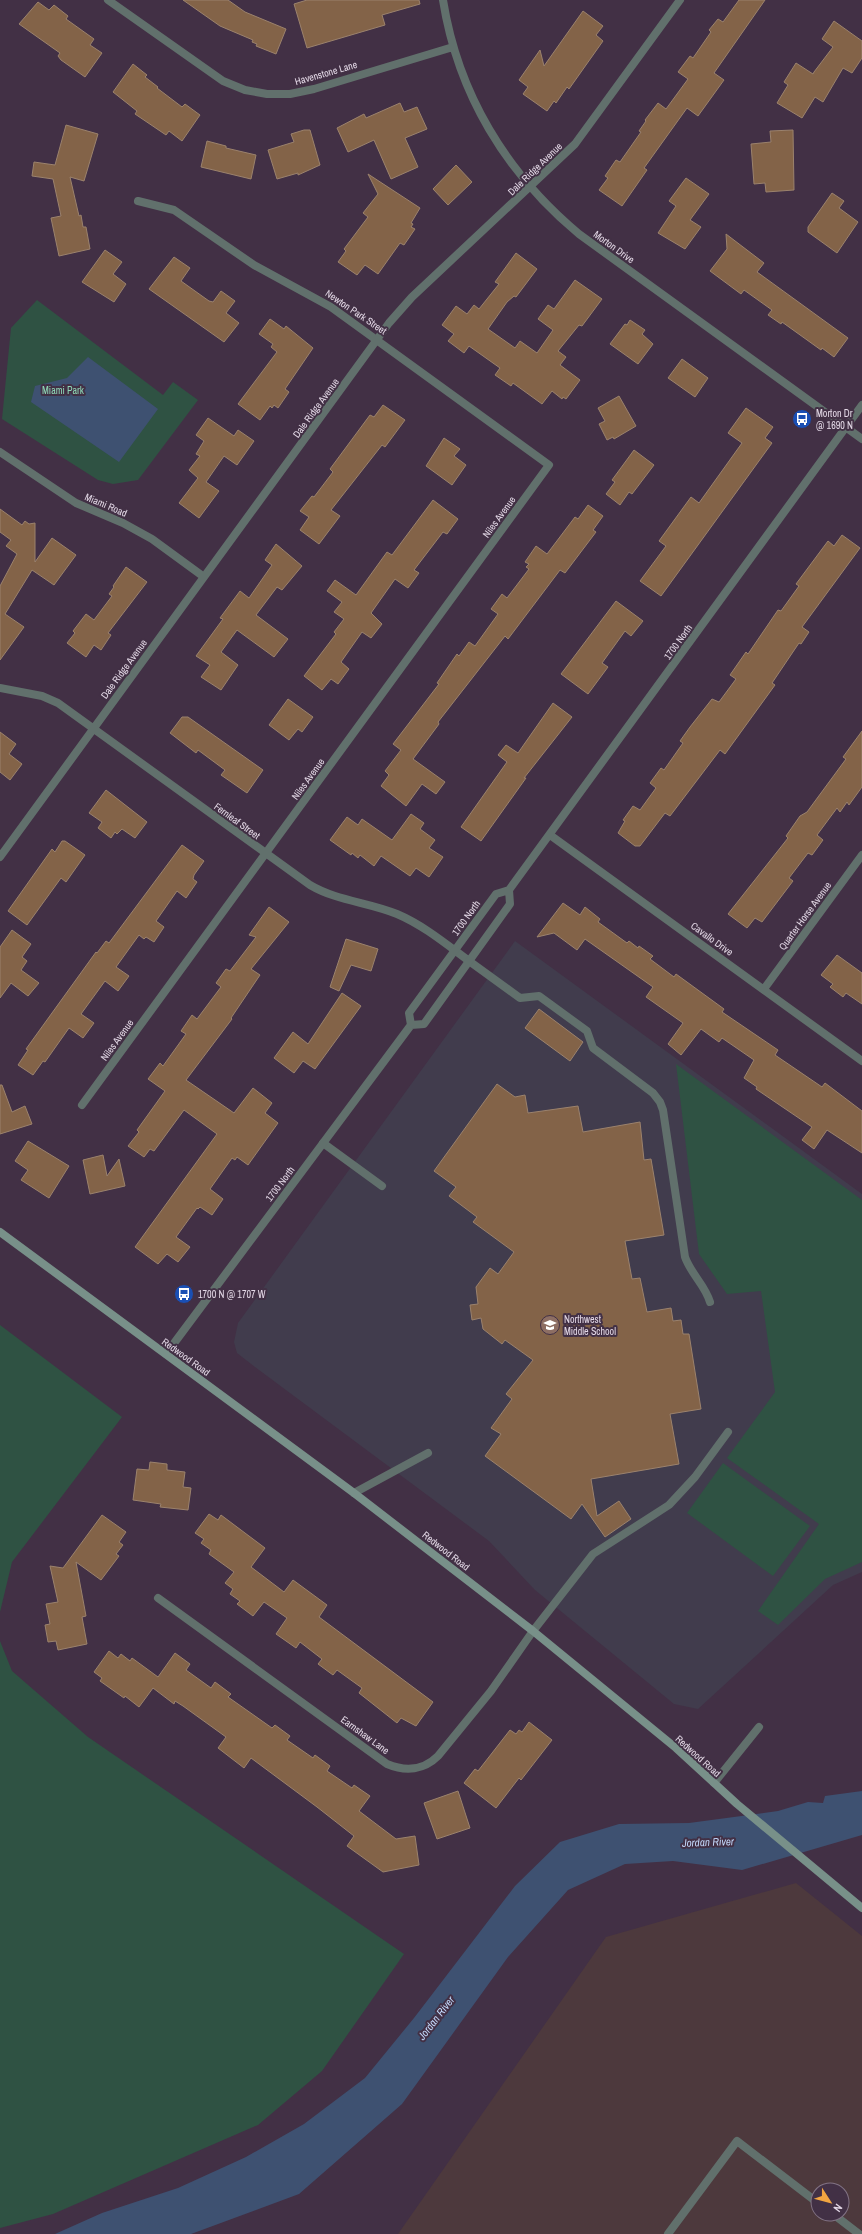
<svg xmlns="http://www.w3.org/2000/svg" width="862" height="2234" font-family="'Archivo Narrow',sans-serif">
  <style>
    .industrial { fill: #4d393d; fill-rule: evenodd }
    .education { fill: #413c4d }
    .green { fill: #2f5243 }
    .water { fill: #3e5171 }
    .building { fill: #836348; stroke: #9b826d }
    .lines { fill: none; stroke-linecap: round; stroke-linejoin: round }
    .service { stroke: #61706c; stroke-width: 8 }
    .minor { stroke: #61706c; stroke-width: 8 }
    .tertiary { stroke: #61706c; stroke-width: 8 }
    .secondary { stroke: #789089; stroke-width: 8 }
    .labels { text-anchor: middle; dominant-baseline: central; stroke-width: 4; stroke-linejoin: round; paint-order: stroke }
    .street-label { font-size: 10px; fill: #e3d8e6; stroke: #423045 }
    .park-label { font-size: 10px; fill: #8fd9b7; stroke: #423045 }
    .poi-label { font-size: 10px; fill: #e3d8e6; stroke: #423045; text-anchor: start }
    .water-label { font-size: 11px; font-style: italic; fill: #c3d8fb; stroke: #423045 }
  </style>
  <rect width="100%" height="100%" fill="#423045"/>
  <!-- industrial -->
  <path class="industrial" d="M796,1883L862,1936V2234H398L606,1937ZM818,2190H842V2214H818Z"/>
  <!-- education -->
  <path class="education" d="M515,941L862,1194V1572L833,1585L698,1709L674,1704L535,1590L489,1541L255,1367L237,1353L234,1342L238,1323Z"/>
  <!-- green -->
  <path class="green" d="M37,300L163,395L173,382L198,400L138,480L113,484L98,480L2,419L11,328Z
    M676,1064L862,1200V1562L825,1579L778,1625L758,1611L819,1524L727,1458L775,1392L761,1291L727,1294L699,1254Z
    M0,1325L122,1417L12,1562L0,1612Z
    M723,1463L810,1526L773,1576L687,1513Z
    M0,1641L12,1671L88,1737L404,1954L322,2071L258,2125L53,2214L0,2228Z"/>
  <!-- water -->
  <path class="water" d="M88,357L158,409L119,462L31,402L35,386L67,378Z
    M862,1791V1835L742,1870L673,1861L625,1864L568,1890L508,1957L402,2104L299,2194L191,2234H55L102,2213L178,2188L246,2157L304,2124L365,2078L414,2018L515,1886L560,1842L619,1824L689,1823L778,1811L808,1802L823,1803L825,1796Z"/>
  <!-- building -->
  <path class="building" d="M183,0H228L245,12L286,29L276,54L256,46L257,44L252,42L253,40L220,26Z
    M307,0H419L420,4L382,15L385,25L307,48L294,4Z
    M739,0H765L714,73L724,80L698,116L687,108L644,168L647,170L622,206L599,190L608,178L605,176L616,160L620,162L641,132L639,131L646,121L645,120L658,103L666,109L688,79L678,72L690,56L693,58L711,32L709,30L718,19L723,22Z
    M38,2L49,10L54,5L68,16L66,19L94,39L90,45L102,53L85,77L61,60L58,56L60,53L19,24Z
    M583,11L603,26L596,35L603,41L569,89L567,87L556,103L554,101L547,111L523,94L528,87L519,80L540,50L544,66Z
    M834,21L862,41V58L852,73L843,68L823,102L815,97L802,118L777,103L788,85L784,82L796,63L813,74L814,72L833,47L822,39Z
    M133,64L147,75L145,77L158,87L157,88L182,107L185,104L200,115L182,141L169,131L166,135L135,114L137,111L113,92Z
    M400,103L404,112L417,107L427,129L405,138L418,167L391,179L374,140L348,152L337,128L364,114L366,118Z
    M66,125L98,134L84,181L70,177L79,216L81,215L83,227H86L90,249L59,256L51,218L61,216L53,179L32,176L34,162L55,165Z
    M304,130H310L320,165L298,175V173L277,179L268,150L294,142L291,134Z
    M793,130L794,190L766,192L765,183L754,184L751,144L771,142L770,131Z
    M207,141L226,146V148L256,155L251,179L201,167Z
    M456,165L472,182L448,205L433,189Z
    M368,174L420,208L411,223L413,224L411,227L415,229L404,245L400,243L378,274L365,265L357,275L338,262L346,251L344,249L368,217L363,213L378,194Z
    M686,178L709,194L690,220L701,227L685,249L658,233L676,206L669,201Z
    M832,193L844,201L839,208L858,222L837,253L808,232V227Z
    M726,234L764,263L757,272L848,338L834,357L822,348L821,350L782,322L781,324L768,315L772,310L744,290L741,294L710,271L727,249Z
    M105,250L122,262L113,274L126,284L114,302L82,282Z
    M516,253L537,269L516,297L514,296L507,302L488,329L515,348L520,341L537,353L553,330L538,319L548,305L554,309L575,280L602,299L582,326L579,325L558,351L566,357L560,365L580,380L566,399L563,397L562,399L552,391L542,404L513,383L511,386L495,375L500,368L469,346L464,353L448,341L454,334L442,325L456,306L467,314L474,305L479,309L499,284L495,282Z
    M174,257L190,268L181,281L209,301L213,302L221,291L235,301L226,313L239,323L224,342L149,289Z
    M270,319L284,329L286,326L313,348L285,389L289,392L278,408L274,405L272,408L270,406L260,420L238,404L277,352L271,347L273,344L259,334Z
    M630,320L645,330L642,334L653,344L638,364L610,344L625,324L627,325Z
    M682,359L708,378L695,397L668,378Z
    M619,396L636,426L614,439L613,437L607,440L599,424L605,421L598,408Z
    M383,405L405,420L385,447L382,445L331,510L340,516L319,544L300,530L309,517L300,511L312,496L314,497L333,472L330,469L370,415L374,417Z
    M746,408L773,427L765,438L772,443L661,596L640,581L666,546L659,541L691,497L699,503L742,443L728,433Z
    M208,418L234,436L238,430L254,441L237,465L224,456L206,482L219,491L199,518L179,503L198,478L189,470L200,456L196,454L204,441L196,435Z
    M444,438L460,449L454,456L466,465L452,485L426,466Z
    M634,450L654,465L632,494L629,492L620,505L606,494L615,482L612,480Z
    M433,500L458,519L447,534L443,532L414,570L419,573L408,588L395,579L371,613L382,624L371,638L362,632L341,662L349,669L338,684L331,679L322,690L304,676L336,634L334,632L344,619L334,612L342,602L327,591L335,580L356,595L387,552L392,555Z
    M588,505L603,516L593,530L596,532L565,573L560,570L508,639L505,636L438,722L439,724L413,759L445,782L436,794L422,784L406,806L381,786L389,775L385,771L401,750L393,744L439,684L437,683L457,654L459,656L469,642L475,646L498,614L491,609L502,594L507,598L529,569L526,567L529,564L525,562L536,546L547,554L575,517L578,519Z
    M0,509L22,525L25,521L29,524L35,523V562L52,538L76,555L54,585L32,570L5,614L24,627L0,660V586L17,554L6,546L11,540L0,532Z
    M842,535L860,548L802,627L809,632L801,644L799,643L772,683L775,685L725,754L720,750L670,816L665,813L640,846H635L618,833L625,821L623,820L633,806L640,810L656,788L650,783L661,768L664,770L683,743L680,741L690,727L712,699L719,702L736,679L730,675L746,652L748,654L778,610L781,611L799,586L796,584L828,541L834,546Z
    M276,544L302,566L282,590L277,587L256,615L288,639L274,657L237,630L221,652L238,665L221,690L201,677L210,665L196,656L223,619L220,618L240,591L249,598L272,565L265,560Z
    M126,567L147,582L108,633L111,635L101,650L94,645L86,657L67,643L75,633L73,631L86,614L94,620L112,596L109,594L114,587L113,586Z
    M616,601L643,621L631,636L625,631L602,663L608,667L588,694L561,674Z
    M288,699L313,717L302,732L298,729L289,740L269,725Z
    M553,703L572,717L524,778H526L481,841L461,827L507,762L498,755L506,745L518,753Z
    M182,717H188L263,770L247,793L221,775L225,770L198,750L196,753L170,733Z
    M862,731V787L849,805L847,802L840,812L837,808L817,835L823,840L812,855L808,853L789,878L793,881L762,922L755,918L747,928L728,914L788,838L786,836L800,816L807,812L846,759L843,757Z
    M0,732L16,744L9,754L22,764L10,780L0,772Z
    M106,790L147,822L135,838L122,829L117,834L115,832L111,838L98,828L102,822L89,813Z
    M411,814L424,823L420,829L435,840L429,848L443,857L429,877L416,868L410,876L381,856L374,866L360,855L358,858L352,853L351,855L330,840L347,817L358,825L362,819L392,840Z
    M62,841H65L85,855L66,882L61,878L27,925L8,911L52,849L55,852Z
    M182,845L204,861L194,875L193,879L197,882L186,898L177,891L156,921L164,927L154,942L146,937L144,939L139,935L116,967L129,976L118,991L105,981L81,1014L94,1023L83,1038L69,1028L45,1062L43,1061L33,1075L18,1065L28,1050L26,1049L96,952L97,953L106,941L109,943Z
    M563,903L580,915L585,907L600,919L598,922L627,943L629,941L638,948L639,946L653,956L650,959L674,977L676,974L724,1009L722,1012L778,1050L775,1055L822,1087L825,1083L862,1111V1153L827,1130L814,1149L802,1140L812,1127L756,1089L757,1087L744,1078L754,1060L722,1038L719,1042L701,1029L681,1055L668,1044L683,1023L646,997L653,987L585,939L577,950L554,933L537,937Z
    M269,907L289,922L251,969L260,975L231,1018L232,1019L186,1080L234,1113L253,1088L272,1103L265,1113L278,1123L248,1165L237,1157L235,1160L232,1158L210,1189L223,1199L212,1215L200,1207L198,1209L197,1208L176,1237L190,1247L178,1262L167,1254L158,1264L135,1247L217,1134L184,1110L154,1151L150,1149L144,1157L128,1146L139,1132L137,1130L165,1091L148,1079L160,1063L163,1066L186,1034L181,1031L192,1015L197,1019L221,987L216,983L226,969L230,971L256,937L249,935Z
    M12,930L31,944L22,957L27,961L21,970L39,983L28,996L11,983L0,998V947Z
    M346,939L378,949L371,971L351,965L339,991L330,987Z
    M837,955L862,973V1004L846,993L843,997L830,987L833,984L821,975Z
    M342,993L361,1006L315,1069L303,1061L294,1073L274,1058L293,1032L308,1044Z
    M539,1009L583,1042L570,1061L525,1028Z
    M497,1084L515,1097L525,1095L528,1113L578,1106L583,1132L640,1122L644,1160L651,1159L664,1235L625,1241L632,1279L640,1278L647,1312L671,1308L673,1321L681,1320L683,1334H689L701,1409L670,1414L679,1464L591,1479L597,1516L619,1501L631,1519L605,1537L582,1504L571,1519L485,1456L501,1434L491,1428L512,1399L506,1394L533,1360L505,1340L502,1344L483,1329L481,1318L472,1320L470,1305L478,1304L476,1287L490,1268L498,1274L514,1252L473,1222L477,1217L449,1196L456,1187L434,1171Z
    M0,1085H2L12,1112L25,1106L32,1124L0,1134Z
    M28,1141L69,1166L49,1198L21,1180L28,1170L15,1161Z
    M103,1155L107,1176L119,1159L125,1186L90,1194L83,1160Z
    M150,1462L167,1464V1470L185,1472L183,1487L191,1488L188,1510L160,1507L161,1504L133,1500L137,1469L149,1470Z
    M209,1514L218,1520L221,1515L265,1548L251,1567L284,1592L293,1580L327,1605L319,1617L433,1702L416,1726L401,1718L397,1723L359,1693L362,1688L337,1670L333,1675L318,1664L322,1659L300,1642L296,1648L276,1634L287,1618L264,1602L253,1616L237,1604L240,1601L230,1594L233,1589L225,1583L234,1572L209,1554L211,1550L201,1543L204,1539L195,1533Z
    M102,1515L126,1532L119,1542L123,1545L116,1554L119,1556L101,1580L76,1562L86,1616L82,1617L87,1644L58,1650L56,1641L48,1642L45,1625L50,1624L46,1604L58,1602L50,1566L63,1568Z
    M109,1651L118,1658L121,1654L130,1661L132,1658L158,1677L175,1653L190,1664L186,1670L211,1688L215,1682L231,1694L228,1697L272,1728L275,1725L290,1736L287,1740L313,1758L315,1755L330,1766L327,1771L352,1788L354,1785L370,1796L359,1811L396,1839L415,1836L419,1865L383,1872L347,1846L354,1836L317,1807L251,1758L244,1768L218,1748L226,1737L183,1706L175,1701L174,1704L153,1688L139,1707L125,1696L124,1698L100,1681L102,1678L94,1672Z
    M529,1722L552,1740L521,1780L519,1778L496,1808L464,1783L475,1769L478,1771L510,1730L516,1734L519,1730L522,1732Z
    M458,1791L470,1828L437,1839L424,1803Z"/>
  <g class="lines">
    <!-- service -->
    <path class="service" d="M469,961L520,998L539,996L587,1031L593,1048L653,1093L660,1102L663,1110L685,1257C691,1274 705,1285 710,1302
      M323,1143L382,1186
      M354,1493L428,1453
      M533,1631L593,1554L669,1505L695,1477L728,1432
      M714,1783L759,1727
      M833,2214L859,2234
      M668,2234L737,2141L818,2203"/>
    <!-- minor -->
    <path class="minor" d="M108,0L223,81L245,90L267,94H290L314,89L453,47
      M443,0C458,94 506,173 579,234L862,439
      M0,452L76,503L123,523L152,539L204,577
      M0,688L42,696L58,703L310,885C337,901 368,902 397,914C423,925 446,944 469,961
      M550,835L862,1061
      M0,857L389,323L412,297L575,144L680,0
      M764,989L862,855
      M82,1105L549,465L331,307L254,265L174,210L138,201
      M158,1598L387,1764C406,1772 424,1770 438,1756L491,1691L533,1631"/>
    <!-- tertiary -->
    <path class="tertiary" d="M411,1025L409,1013L496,894L509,890L862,405
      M166,1354L411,1025L424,1024L510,904L509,890"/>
    <!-- secondary -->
    <path class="secondary" d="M0,1232L354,1493L533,1631L676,1748L737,1804L862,1908"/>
  </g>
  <!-- icons -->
  <defs>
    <g id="bus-disc" transform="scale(1)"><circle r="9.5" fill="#1a4fb4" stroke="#423045"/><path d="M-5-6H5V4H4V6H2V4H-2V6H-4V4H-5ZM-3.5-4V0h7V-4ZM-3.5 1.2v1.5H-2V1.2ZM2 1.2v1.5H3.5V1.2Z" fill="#fff"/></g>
    <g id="school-disc" transform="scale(1)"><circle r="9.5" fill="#8d6e63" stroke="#423045"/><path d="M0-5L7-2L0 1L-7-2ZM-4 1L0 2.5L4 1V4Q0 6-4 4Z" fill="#fff"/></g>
  </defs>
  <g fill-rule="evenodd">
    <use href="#bus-disc" x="802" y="419"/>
    <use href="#bus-disc" x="184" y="1294"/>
    <use href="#school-disc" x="550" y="1325"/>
  </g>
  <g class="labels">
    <!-- street labels -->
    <g class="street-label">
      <text transform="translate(326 73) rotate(-16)">Havenstone Lane</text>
      <text transform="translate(535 169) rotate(-44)">Dale Ridge Avenue</text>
      <text transform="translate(614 247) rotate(36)">Morton Drive</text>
      <text transform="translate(356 312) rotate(34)">Newton Park Street</text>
      <text transform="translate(316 408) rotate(-54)">Dale Ridge Avenue</text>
      <text transform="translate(106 505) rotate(23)">Miami Road</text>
      <text transform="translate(499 517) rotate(-54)">Niles Avenue</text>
      <text transform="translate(678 642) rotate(-54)">1700 North</text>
      <text transform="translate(124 669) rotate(-54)">Dale Ridge Avenue</text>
      <text transform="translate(308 779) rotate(-54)">Niles Avenue</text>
      <text transform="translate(237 821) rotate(36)">Fernleaf Street</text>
      <text transform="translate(805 916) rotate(-54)">Quarter Horse Avenue</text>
      <text transform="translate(466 918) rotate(-54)">1700 North</text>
      <text transform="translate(712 939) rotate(36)">Cavallo Drive</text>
      <text transform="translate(117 1040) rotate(-54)">Niles Avenue</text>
      <text transform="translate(280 1184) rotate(-53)">1700 North</text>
      <text transform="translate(186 1357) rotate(36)">Redwood Road</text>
      <text transform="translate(446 1551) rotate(38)">Redwood Road</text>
      <text transform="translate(365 1735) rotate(36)">Earnshaw Lane</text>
      <text transform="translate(698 1756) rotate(42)">Redwood Road</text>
    </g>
    <!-- park labels -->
    <g class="park-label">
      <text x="63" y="390">Miami Park</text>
    </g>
    <!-- poi labels -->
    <g class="poi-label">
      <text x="816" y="413">Morton Dr<tspan x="816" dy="12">@ 1690 N</tspan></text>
      <text x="198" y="1294">1700 N @ 1707 W</text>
      <text x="564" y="1319">Northwest<tspan x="564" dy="12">Middle School</tspan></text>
    </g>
    <!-- water labels -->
    <g class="water-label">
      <text transform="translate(708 1842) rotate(-2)">Jordan River</text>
      <text transform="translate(436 2018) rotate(-52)">Jordan River</text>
    </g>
  </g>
  <!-- north arrow -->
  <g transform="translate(830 2202) rotate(126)"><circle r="19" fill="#423045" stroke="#827385"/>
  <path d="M0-3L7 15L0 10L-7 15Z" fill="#f2a541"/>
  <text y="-6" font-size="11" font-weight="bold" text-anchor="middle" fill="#e3d8e6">N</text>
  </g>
</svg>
